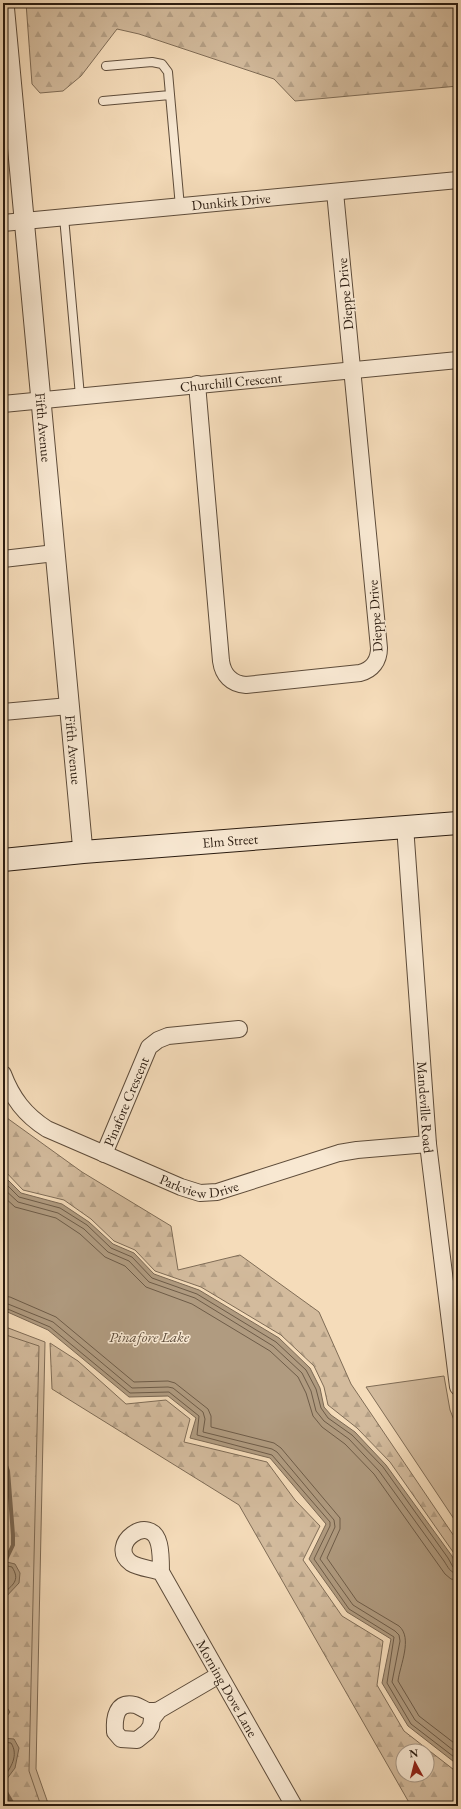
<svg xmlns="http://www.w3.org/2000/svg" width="461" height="1809" font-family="'EB Garamond',serif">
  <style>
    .green { fill: #d3bb9d; stroke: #7f6c56 }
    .forest { fill: url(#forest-firs); stroke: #7f6c56; fill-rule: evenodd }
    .water { fill: #b09b80; stroke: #7b6853 }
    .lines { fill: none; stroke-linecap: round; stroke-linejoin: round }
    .shore { stroke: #6e5c48; stroke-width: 1 }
    .stream { stroke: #7b6853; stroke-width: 4 }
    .service-casing { stroke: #5e4c3a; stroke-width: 10 }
    .minor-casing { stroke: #5e4c3a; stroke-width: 18 }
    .tertiary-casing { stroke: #5e4c3a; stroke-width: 21 }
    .secondary-casing { stroke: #2b1c10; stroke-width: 24 }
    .service { stroke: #f8e8d2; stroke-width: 8 }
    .minor { stroke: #f8e8d2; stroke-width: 16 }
    .tertiary { stroke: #f8e8d2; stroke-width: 19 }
    .secondary { stroke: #f8e8d2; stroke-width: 22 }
    .labels { text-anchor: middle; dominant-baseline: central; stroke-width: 3; stroke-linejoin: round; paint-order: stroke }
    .street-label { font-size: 14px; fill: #2b1c10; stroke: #f8e8d2 }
    .water-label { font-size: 15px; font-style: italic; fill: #604f3d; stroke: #f8e8d2 }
  </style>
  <defs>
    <pattern id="forest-firs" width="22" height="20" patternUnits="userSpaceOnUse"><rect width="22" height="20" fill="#d3bb9d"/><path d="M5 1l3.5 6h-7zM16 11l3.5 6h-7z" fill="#b5a086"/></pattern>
  </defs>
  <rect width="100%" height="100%" fill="#f5dcba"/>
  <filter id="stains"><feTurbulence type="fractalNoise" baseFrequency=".005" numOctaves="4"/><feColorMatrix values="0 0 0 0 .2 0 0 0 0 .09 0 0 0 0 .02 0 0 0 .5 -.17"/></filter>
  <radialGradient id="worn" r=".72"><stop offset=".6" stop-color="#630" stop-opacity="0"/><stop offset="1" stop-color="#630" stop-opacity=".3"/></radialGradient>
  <!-- green -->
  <path class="green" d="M3,1326L45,1342L36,1769L49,1806H3Z
    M444,1376L450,1410L458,1430V1525L366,1387Z"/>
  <!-- forest -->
  <path class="forest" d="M26,3H458V86L295,101L274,79L139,34L117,29L81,76L63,91L40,93L32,84Z
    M3,1113L7,1118L82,1172L171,1226L178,1270L240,1255L319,1312L351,1384L458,1542V1559L390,1462L357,1428L328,1405L324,1387L314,1366L281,1335L201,1287L155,1271L135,1250L114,1241L91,1219L64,1200L23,1190L3,1169Z
    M3,1334L39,1346L29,1771L41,1806H3Z
    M50,1343L78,1361L126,1404L166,1400L190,1419L184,1442L267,1462L295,1500L320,1526L303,1560L342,1616L383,1641L377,1685L404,1731L458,1773V1806H411L239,1505L52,1389ZM403,1751H427V1775H403Z"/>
  <!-- water -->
  <path class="water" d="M3,1175L21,1193L62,1204L89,1222L113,1244L134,1253L154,1274L199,1290L279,1338L310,1368L320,1388L324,1407L331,1415L355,1432L386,1465L452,1556L458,1568V1765L408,1726L382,1683L391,1639L347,1612L309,1559L326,1524L270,1458L190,1438L196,1418L168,1396L129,1397L48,1330L3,1310Z
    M3,1561L15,1564L20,1573L19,1583L3,1600Z
    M3,1702L10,1712L3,1721Z
    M3,1738L14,1739L19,1748L15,1768L3,1784Z"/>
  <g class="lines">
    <!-- shore -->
    <path class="shore" d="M3,1181L19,1197L60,1208L87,1225L111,1248L132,1257L152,1278L197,1294L276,1342L306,1370L316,1389L321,1408L328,1418L352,1435L383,1467L448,1558L453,1567L458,1569
      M3,1188L18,1202L58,1213L84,1229L108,1252L129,1261L149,1282L195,1298L273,1346L302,1373L311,1391L316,1411L324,1421L349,1439L379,1471L444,1561C448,1567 450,1573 458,1574
      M3,1196L15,1207L56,1218L80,1234L105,1257L125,1266L146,1287L192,1304L270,1351L298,1377L306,1393L313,1416L322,1427L345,1444L374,1474L445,1574L451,1579L458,1580
      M3,1296L10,1297L56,1317L134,1382L168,1381L175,1383L208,1409L211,1416V1427L274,1443L281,1448L340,1518V1529L327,1558L357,1601L399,1626C413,1638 400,1665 398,1681L419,1716L458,1746
      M3,1302L53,1322L132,1388L168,1387L173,1388L203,1412L205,1419L203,1432L272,1449L277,1452L334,1520L335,1527L320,1559L353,1605L395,1631L399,1635L400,1641L392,1682L415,1720L458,1754
      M3,1307L50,1327L130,1393L169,1392L199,1416L197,1435L272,1455L330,1522V1526L314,1559L349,1609L394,1637L387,1683L411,1724L458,1760
      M3,1565L12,1567C21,1581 12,1585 3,1594
      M3,1742L11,1743C19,1755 11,1768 3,1778"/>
    <!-- stream -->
    <path class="stream" d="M3,1458L8,1471L13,1535V1545L3,1566
      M3,1787L14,1806"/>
    <!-- service casing -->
    <g class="service-casing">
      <path id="service" d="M106,66L152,62L162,64L168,72L180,207
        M103,101L170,95
        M64,217L80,396"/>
    </g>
    <!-- minor casing -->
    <g class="minor-casing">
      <g id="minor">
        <path id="s1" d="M3,223L458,180"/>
        <path d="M197,384L221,661C223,675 231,684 246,685L360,673C372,670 379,661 379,648L335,192"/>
        <path id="s2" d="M3,404L458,360"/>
        <path d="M3,559L55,553"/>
        <path d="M3,712L69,706"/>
        <path id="s3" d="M405,826L428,1144L458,1387"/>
        <path id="s4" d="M3,1074C12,1098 25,1115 47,1129L181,1187L200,1193L217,1192L339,1153L357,1150L428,1144"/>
        <path id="s5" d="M104,1154L149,1047L158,1040L168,1036L239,1029"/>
        <path id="s6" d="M161,1572C152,1569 139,1568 131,1563C106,1545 151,1511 159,1544C161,1552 161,1563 161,1572L294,1806"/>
        <path d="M159,1710L152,1719L151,1726L147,1732L137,1740L121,1739L115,1732C114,1718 116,1701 135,1705C140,1706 145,1711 149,1711C152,1711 156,1711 159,1710L219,1675"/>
      </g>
    </g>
    <!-- tertiary casing -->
    <g class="tertiary-casing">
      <g id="tertiary">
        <path id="s7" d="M4,3L83,852"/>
      </g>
    </g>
    <!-- secondary casing -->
    <g class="secondary-casing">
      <g id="secondary">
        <path id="s8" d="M3,860L83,852L458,823"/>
      </g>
    </g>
    <!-- service -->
    <use href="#service" class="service"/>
    <!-- minor -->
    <use href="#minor" class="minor"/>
    <!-- tertiary -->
    <use href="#tertiary" class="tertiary"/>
    <!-- secondary -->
    <use href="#secondary" class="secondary"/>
  </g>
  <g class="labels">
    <!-- street labels -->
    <g class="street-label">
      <text stroke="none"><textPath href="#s1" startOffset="229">Dunkirk Drive</textPath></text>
      <text transform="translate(345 294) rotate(-95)">Dieppe Drive</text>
      <text stroke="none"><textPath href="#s2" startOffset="229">Churchill Crescent</textPath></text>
      <text stroke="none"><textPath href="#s7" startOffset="426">Fifth Avenue</textPath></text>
      <text transform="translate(375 616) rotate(-94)">Dieppe Drive</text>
      <text stroke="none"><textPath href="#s7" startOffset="750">Fifth Avenue</textPath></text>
      <text stroke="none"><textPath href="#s8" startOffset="228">Elm Street</textPath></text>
      <text stroke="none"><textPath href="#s5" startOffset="57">Pinafore Crescent</textPath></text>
      <text stroke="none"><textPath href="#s3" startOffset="282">Mandeville Road</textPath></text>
      <text stroke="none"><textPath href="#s4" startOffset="236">Parkview Drive</textPath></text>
      <text stroke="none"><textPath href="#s6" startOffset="262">Morning Dove Lane</textPath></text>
    </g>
    <!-- water labels -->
    <g class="water-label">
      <text x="149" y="1336">Pinafore Lake</text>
    </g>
  </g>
  <!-- margin -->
  <rect width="461" height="1809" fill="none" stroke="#f5dcba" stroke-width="16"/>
  <rect x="4" y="4" width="453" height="1801" fill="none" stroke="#2b1c10" stroke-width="2"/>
  <rect x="8" y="8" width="445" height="1793" fill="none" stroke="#2b1c10"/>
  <!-- north arrow -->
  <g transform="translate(415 1763) rotate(353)"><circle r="19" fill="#f8e8d2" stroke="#a69684"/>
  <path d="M0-3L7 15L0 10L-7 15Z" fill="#8f2418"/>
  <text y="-6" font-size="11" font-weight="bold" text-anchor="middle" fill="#2b1c10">N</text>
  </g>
  <rect width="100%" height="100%" filter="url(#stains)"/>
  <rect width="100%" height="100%" fill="url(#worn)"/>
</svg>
